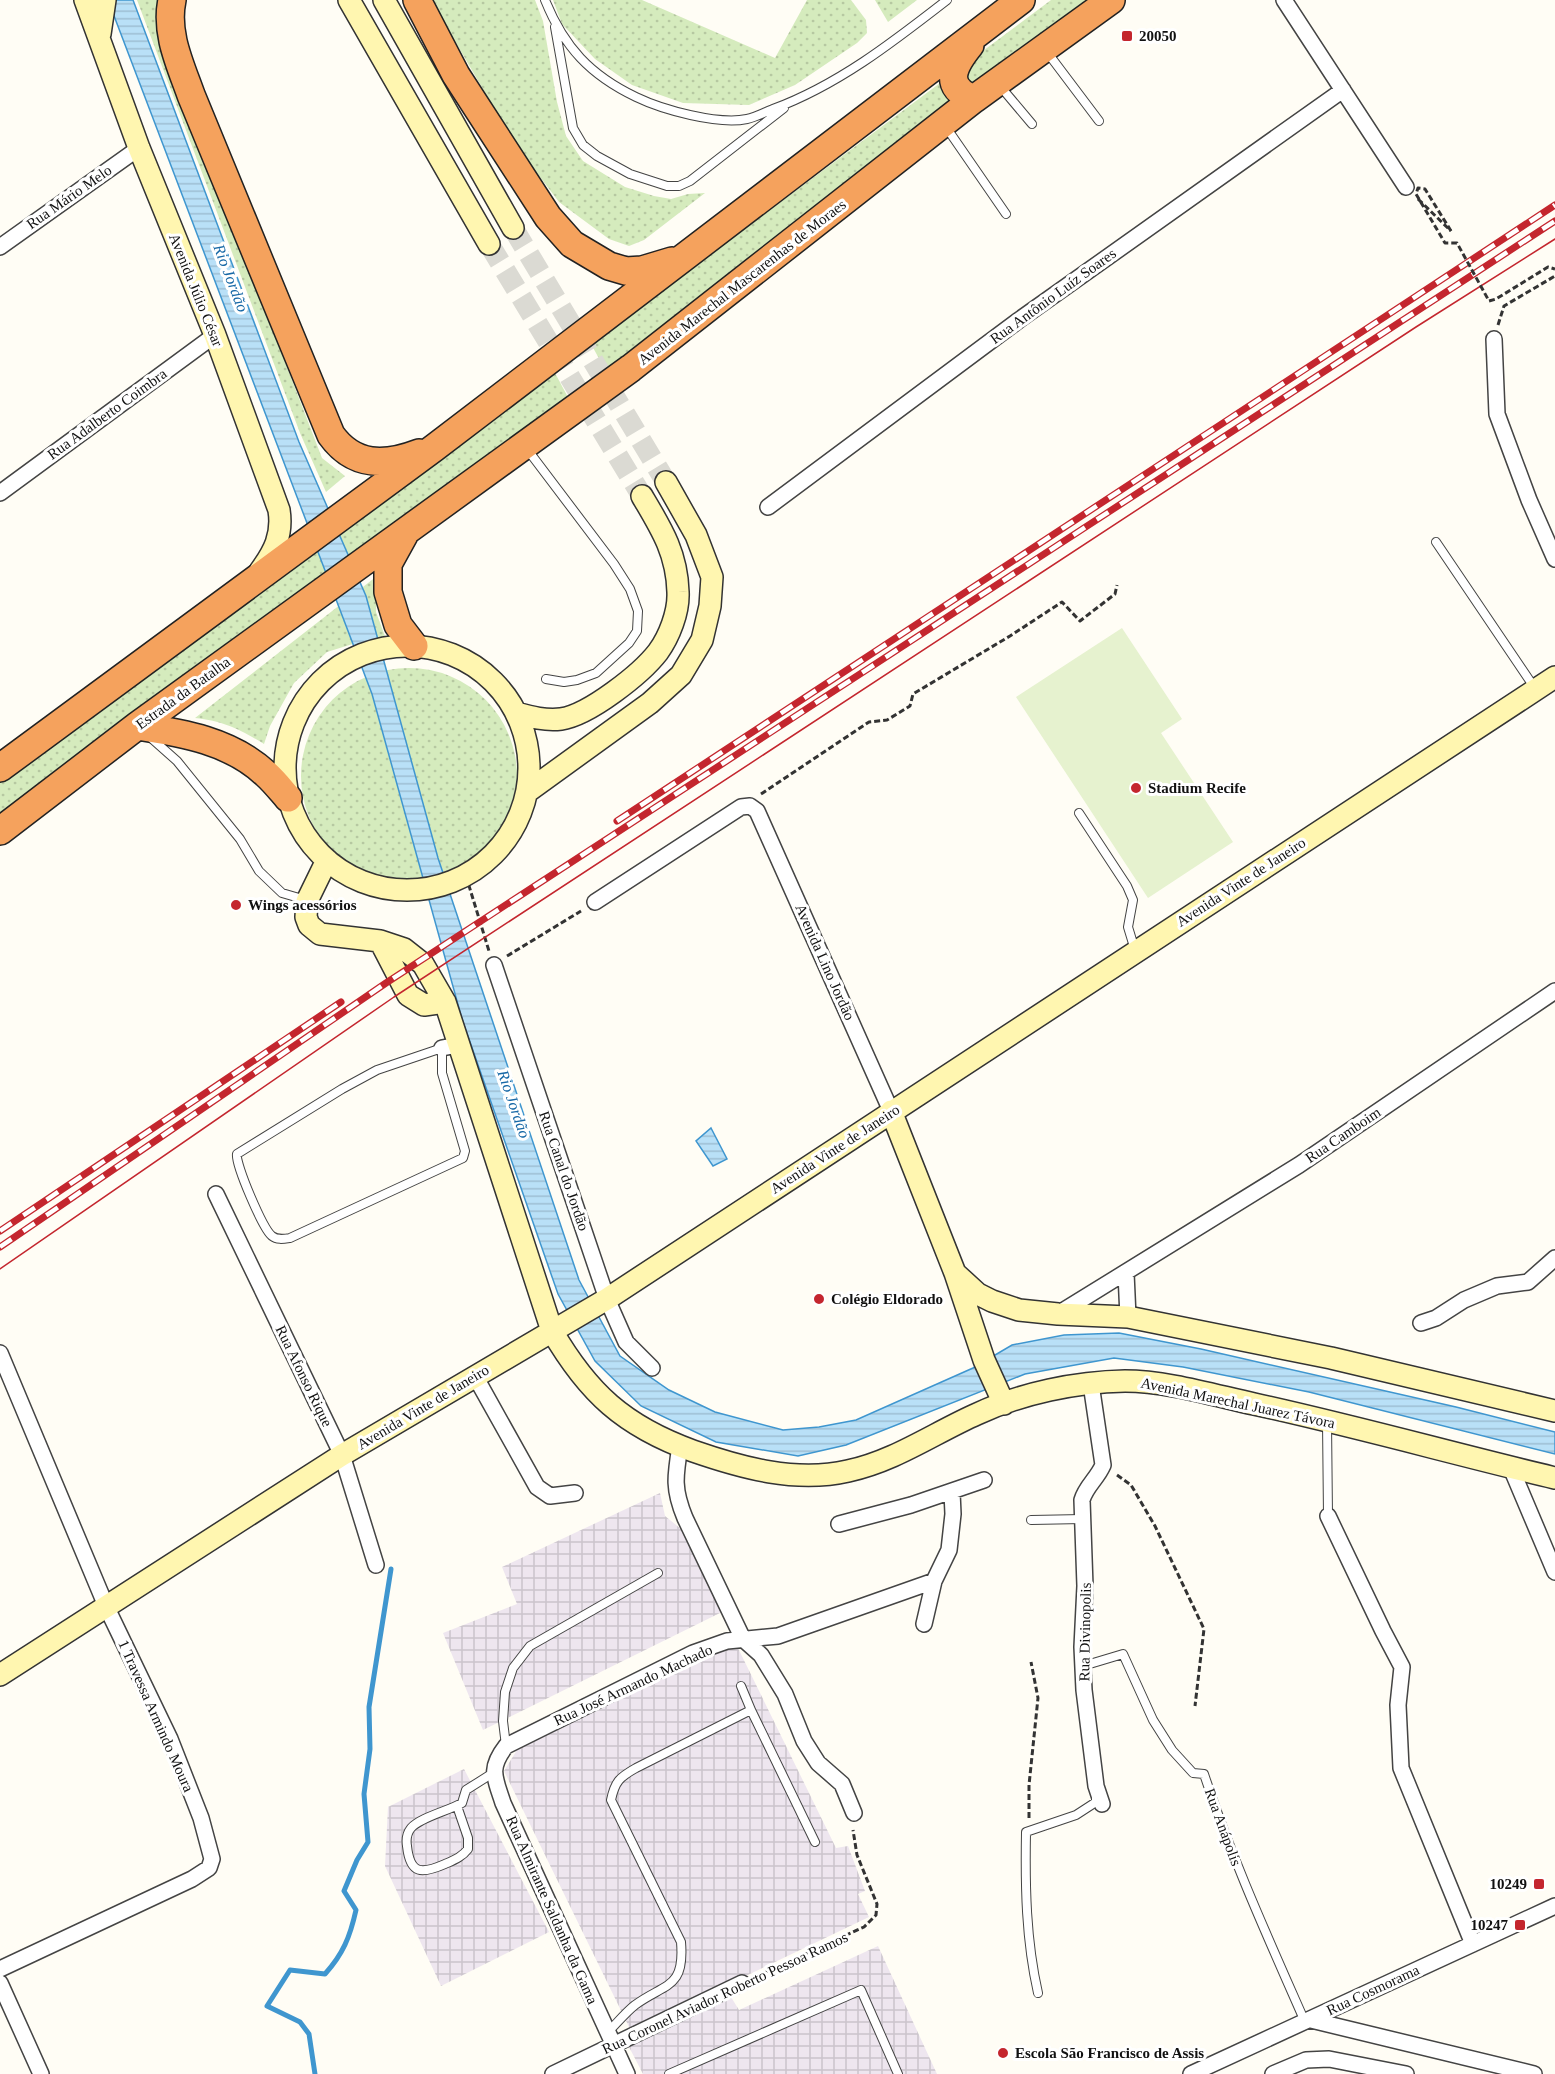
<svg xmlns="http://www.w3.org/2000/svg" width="1555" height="2074" font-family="Georgia,serif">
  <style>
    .industrial { fill: url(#industrial-grid) }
    .grass { fill: url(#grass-dots) }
    .pitch { fill: #e6f2cf }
    .water { fill: url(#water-rules); stroke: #3f96cf; stroke-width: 1.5 }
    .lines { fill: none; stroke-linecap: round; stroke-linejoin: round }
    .stream { stroke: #3f96cf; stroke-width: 5 }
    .secondary-tunnel { stroke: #dbdad3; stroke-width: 21; stroke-dasharray: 21 10; stroke-linecap: butt }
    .lane-casing { stroke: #444; stroke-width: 10 }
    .street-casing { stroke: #444; stroke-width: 18 }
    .secondary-casing { stroke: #333; stroke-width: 24 }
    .highway-casing { stroke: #222; stroke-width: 30 }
    .path { stroke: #333; stroke-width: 3; stroke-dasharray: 6 3; stroke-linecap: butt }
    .lane { stroke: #fff; stroke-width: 8 }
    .street { stroke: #fff; stroke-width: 15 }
    .secondary { stroke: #fff6b0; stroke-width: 21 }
    .highway { stroke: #f5a25d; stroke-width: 27 }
    .tram { stroke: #c4262e; stroke-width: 1.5 }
    .rail-casing { stroke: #c4262e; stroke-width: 7 }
    .rail { stroke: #fff; stroke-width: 4.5; stroke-dasharray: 14; stroke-linecap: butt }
    .path-bridge { stroke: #333; stroke-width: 3; stroke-dasharray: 6 3; stroke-linecap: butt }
    .poi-dot { fill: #c4262e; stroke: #fff; stroke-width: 2 }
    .labels { text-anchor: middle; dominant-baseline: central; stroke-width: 6; stroke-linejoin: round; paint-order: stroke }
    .poi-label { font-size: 15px; font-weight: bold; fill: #111; stroke: #fff; text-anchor: start }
    .street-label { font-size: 15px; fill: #111; stroke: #fff }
    .water-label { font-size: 16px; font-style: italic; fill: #1768a6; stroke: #fff }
  </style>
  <defs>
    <pattern id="industrial-grid" width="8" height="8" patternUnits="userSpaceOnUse" patternTransform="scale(1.5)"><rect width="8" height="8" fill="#eee6ef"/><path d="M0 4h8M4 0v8" fill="none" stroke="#cbc4cc"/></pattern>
    <pattern id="grass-dots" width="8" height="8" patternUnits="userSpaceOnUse" patternTransform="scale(1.5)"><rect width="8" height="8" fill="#d5ebbd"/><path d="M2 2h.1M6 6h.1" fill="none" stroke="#b6c8a1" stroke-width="1.8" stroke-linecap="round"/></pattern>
    <pattern id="water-rules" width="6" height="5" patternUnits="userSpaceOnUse" patternTransform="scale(1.5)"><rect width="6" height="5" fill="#b9e0f7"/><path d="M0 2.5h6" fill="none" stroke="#9ebfd3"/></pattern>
  </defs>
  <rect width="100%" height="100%" fill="#fffdf5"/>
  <!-- industrial -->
  <path class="industrial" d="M660,1493L665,1516L686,1533L722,1612L483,1730L443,1633L517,1604L502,1567Z
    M736,1644L836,1848L848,1846L865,1891L858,1894L869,1917L631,2031L504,1771L522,1742Z
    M464,1769L549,1932L441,1986L385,1866L388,1807Z
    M878,1946L937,2074H643L628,2045L731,1997L739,2010Z"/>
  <!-- grass -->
  <path class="grass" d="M137,0H158V22L161,40L322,458L345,476L326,492L300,433Z
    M431,0H535L543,21L557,102L566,136L583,161L625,187L654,196L671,199L688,194L705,193L644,240L629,246L609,239L559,202L515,144Z
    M553,0H642L775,58L807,0H851L866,20L867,33L857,43L795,85L749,105L683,103L632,85L595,59L562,24Z
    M875,0H917L888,22Z
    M1051,0H1089L607,373L591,344Z
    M555,373L571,403L0,817V781Z
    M377,576L376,612L386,639L359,642L327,652L294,683L270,726L264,744C239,729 224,721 195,718Z
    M301 776a108 108 0 1 1 216 0a108 108 0 1 1-216 0Z"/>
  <!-- pitch -->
  <path class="pitch" d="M1122,628L1182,719L1161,733L1233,842L1148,898L1016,697Z"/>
  <!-- water -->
  <path class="water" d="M108,0H133L299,442L366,596L438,858L579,1280L620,1356L669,1390L715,1412L783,1430L819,1427L856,1420L973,1368L1012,1345L1064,1335L1119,1333L1201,1349L1456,1407L1555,1432V1454L1309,1392L1183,1367L1114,1358L1025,1374L846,1445L798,1456L716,1442L641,1406L595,1361L558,1294L462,1019L372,694Z
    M711,1128L727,1159L713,1166L696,1141Z"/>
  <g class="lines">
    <!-- stream -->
    <path class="stream" d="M315,2074L309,2034L300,2022L267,2006L290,1970L325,1974C343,1954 350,1937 356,1910L344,1891L357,1860L368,1842L364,1794L370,1749L369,1707L391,1569"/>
    <!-- secondary-tunnel -->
    <path class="secondary-tunnel" d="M513,228L666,482
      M489,244L642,496"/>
    <!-- lane casing -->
    <g class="lane-casing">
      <path id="lane" d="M545,0C564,47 590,75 636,97C663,110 718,125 747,119C756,117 765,112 773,109C838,85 893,42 947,0
        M555,27L573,128L583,145L597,156L630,174L667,186H679L690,181L784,108
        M1047,52L1099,121
        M1000,86L1032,124
        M946,127L1006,214
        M527,449L614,564L630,589L638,611L637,631L629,643L596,673L577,680L564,682L546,679
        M1436,542L1534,687
        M150,737L177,761L240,839L259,871L282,893L306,900
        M1079,813L1127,886L1133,900L1128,927L1135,950
        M442,1048V1073L465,1151L463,1158L290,1238C283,1239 277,1240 272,1236C263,1229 235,1164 237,1154L342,1089L377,1070Z
        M1327,1422L1328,1516
        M1031,1520L1083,1519
        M1083,1666L1123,1654L1153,1720L1172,1750L1193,1773L1204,1774C1232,1859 1269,1940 1305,2022
        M751,1710L815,1842
        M506,1746L503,1721L505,1692L513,1668L530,1646L658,1573
        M457,1806L468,1838V1849C462,1857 454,1860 445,1864C422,1874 410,1875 407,1846C406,1840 407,1833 411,1828C421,1817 448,1811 462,1803L466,1790L493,1773
        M1038,1993C1026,1940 1025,1887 1026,1832L1076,1815L1096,1802V1797
        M608,2032C617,2023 626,2012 635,2005C665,1983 685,1989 681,1942L611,1800C615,1781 620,1777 636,1768L751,1710L741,1686
        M669,2074L861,1990L898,2074"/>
    </g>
    <!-- street casing -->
    <g class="street-casing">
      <path id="street" d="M1284,0L1406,187
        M0,247L139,148
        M1494,339L1497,414L1529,500L1555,559
        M0,493L215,335
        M768,507L1019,320L1343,90
        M595,902L741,807L750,806L757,811L891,1111
        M494,965L607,1299L626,1342L652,1368
        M442,1048L458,1045
        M216,1194L342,1455L376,1565
        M1126,1273L1128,1317
        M1058,1314L1299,1165L1555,991
        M1421,1323L1436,1318L1464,1300L1497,1286L1528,1282L1555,1258
        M0,1353L106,1606L170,1739L201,1818L212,1859L209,1868L192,1879L0,1969
        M475,1376L537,1487L550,1496L575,1493
        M1091,1384L1103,1465C1097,1479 1086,1486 1082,1500L1085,1586L1082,1647L1084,1690L1096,1786L1102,1804
        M680,1446C675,1477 673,1489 685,1518L743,1639L761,1655L785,1694L804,1741L818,1763L842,1784L854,1813
        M1511,1468L1555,1572
        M1328,1516L1383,1631L1402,1667L1398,1705L1401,1768L1473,1944
        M839,1524L911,1505L984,1480
        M924,1624L934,1581L949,1550L953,1514L952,1492
        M0,1983L41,2074
        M1311,2020L1534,2074
        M553,2074L742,1983
        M627,2074L503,1803C495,1778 488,1769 506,1746L693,1653L727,1641L778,1636L934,1581
        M1191,2074L1555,1906
        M1273,2074L1306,2060L1329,2059L1406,2074"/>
    </g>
    <!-- secondary casing -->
    <g class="secondary-casing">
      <path id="secondary" d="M85,0L139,148L215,335L279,510C283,535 274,552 260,571
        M349,0L489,244
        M384,0L513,228
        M100,34L105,0
        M285 768a122 122 0 1 1 244 0a122 122 0 1 1-244 0Z
        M516,713C531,717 546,721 561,719C589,715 641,674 658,652C669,637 679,612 678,592C677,553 661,528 642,496
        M527,792L650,703L681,675L702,640L710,606L712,577L696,535L666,482
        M327,860L307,901L306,917L309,925L320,934L380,941L404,949L423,964L445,1002L552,1331C588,1393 624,1426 693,1451C742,1468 796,1483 848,1471C895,1461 934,1433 977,1414C1022,1393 1076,1382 1125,1381C1166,1381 1213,1395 1254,1404C1355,1426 1454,1454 1555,1478
        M380,941L408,995L424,1005L445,1002
        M891,1111L955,1273L984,1360L1004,1404
        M955,1273L978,1294L992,1301L1019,1310L1058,1314L1128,1317L1331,1358L1555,1411
        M0,1675L342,1455L607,1299L1555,677"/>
    </g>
    <!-- highway casing -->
    <g class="highway-casing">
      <path id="highway" d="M172,0C165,33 180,64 191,95L331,435C354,467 385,466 419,453
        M417,0L456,75L548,217L572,244L609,266L626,271L642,270L672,261
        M970,45C953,66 942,87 974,99
        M404,535L388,564V592L398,625L414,646
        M137,726C183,733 231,741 266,774C274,781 281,790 288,798
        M0,768L434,448L1021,0
        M0,831L137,726L631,368L974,99L1111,0"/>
    </g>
    <!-- path -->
    <path class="path" d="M1418,199L1451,231
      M1498,325L1504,306L1555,276
      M761,794L869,722L887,720L910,706L913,694L1010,636L1062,602L1080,621L1115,594L1117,585
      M466,876L489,951
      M507,956L581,911
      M1117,1475L1131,1485L1155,1526L1204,1629L1195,1706
      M1029,1818V1785L1038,1698L1031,1662
      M755,1977L864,1927L876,1915L877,1904L857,1855L853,1830"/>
    <!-- lane -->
    <use href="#lane" class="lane"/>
    <!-- street -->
    <use href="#street" class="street"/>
    <!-- secondary -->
    <use href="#secondary" class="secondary"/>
    <!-- highway -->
    <use href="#highway" class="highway"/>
    <!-- tram -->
    <path class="tram" d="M0,1269L394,997L1416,327L1555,239"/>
    <!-- rail casing -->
    <g class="rail-casing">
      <path id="rail" d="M617,821L1555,205
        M0,1231L341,1002
        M0,1247L386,983L1555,221"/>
    </g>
    <!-- rail -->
    <use href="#rail" class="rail"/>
    <!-- path-bridge -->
    <path class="path-bridge" d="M1451,231L1425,189L1418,188L1416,194L1445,243H1457L1489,301L1496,299L1548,267L1555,269"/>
  </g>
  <!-- markers -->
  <g class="poi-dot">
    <rect x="1121" y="30" width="12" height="12" rx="3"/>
    <circle cx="1136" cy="788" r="6"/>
    <circle cx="236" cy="905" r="6"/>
    <circle cx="819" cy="1299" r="6"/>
    <rect x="1533" y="1878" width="12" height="12" rx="3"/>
    <rect x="1514" y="1919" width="12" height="12" rx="3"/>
    <circle cx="1003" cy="2053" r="6"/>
  </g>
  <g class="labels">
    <!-- poi labels -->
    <g class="poi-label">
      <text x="1139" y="36">20050</text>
      <text x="1148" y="788">Stadium Recife</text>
      <text x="248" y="905">Wings acessórios</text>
      <text x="831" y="1299">Colégio Eldorado</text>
      <text x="1527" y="1884" text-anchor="end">10249</text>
      <text x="1508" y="1925" text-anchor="end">10247</text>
      <text x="1015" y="2053">Escola São Francisco de Assis</text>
    </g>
    <!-- street labels -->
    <g class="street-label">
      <text transform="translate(69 197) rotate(-35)">Rua Mário Melo</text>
      <text transform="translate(742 282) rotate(-38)">Avenida Marechal Mascarenhas de Moraes</text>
      <text transform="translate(196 290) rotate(68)">Avenida Júlio César</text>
      <text transform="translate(1053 296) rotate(-36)">Rua Antônio Luíz Soares</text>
      <text transform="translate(107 414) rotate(-36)">Rua Adalberto Coimbra</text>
      <text transform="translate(183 693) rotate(-36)">Estrada da Batalha</text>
      <text transform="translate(1241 882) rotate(-33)">Avenida Vinte de Janeiro</text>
      <text transform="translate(825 962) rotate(66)">Avenida Lino Jordão</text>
      <text transform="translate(1343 1135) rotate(-34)">Rua Camboim</text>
      <text transform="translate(835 1149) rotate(-33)">Avenida Vinte de Janeiro</text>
      <text transform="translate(564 1171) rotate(71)">Rua Canal do Jordão</text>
      <text transform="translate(304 1376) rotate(64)">Rua Afonso Rique</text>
      <text transform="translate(1238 1403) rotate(12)">Avenida Marechal Juarez Távora</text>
      <text transform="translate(423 1407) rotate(-31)">Avenida Vinte de Janeiro</text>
      <text transform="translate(1085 1632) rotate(-89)">Rua Divinopolis</text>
      <text transform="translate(633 1685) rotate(-25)">Rua José Armando Machado</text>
      <text transform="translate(156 1716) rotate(66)">1 Travessa Armindo Moura</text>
      <text transform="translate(1223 1827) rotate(70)">Rua Anápolis</text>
      <text transform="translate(552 1910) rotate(66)">Rua Almirante Saldanha da Gama</text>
      <text transform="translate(1373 1990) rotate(-25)">Rua Cosmorama</text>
      <text transform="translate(725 1993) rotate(-25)">Rua Coronel Aviador Roberto Pessoa Ramos</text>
    </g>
    <!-- water labels -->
    <g class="water-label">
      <text transform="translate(231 278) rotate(69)">Rio Jordão</text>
      <text transform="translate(514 1104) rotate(71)">Rio Jordão</text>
    </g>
  </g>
</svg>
